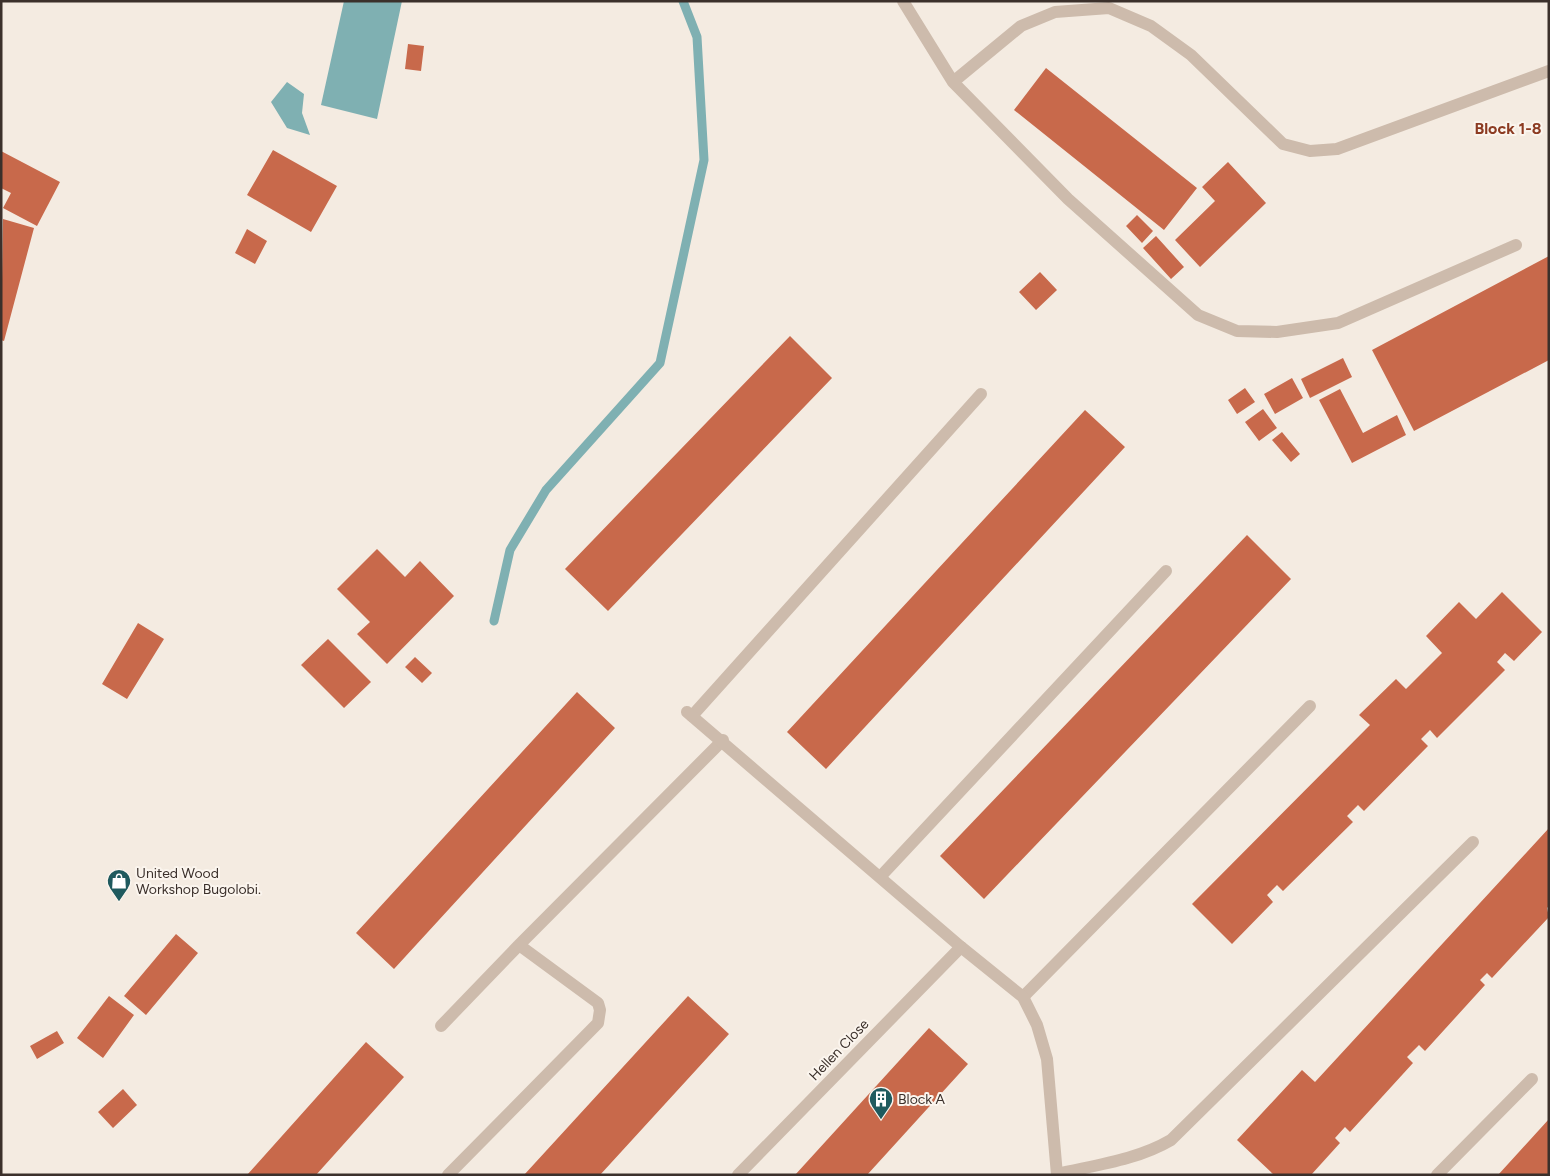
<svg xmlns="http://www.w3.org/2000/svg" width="1550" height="1176" font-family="Figtree,sans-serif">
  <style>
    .water { fill: #7fb0b2 }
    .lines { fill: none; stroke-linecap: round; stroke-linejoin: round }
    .stream { stroke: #7fb0b2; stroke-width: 9 }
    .building { fill: #c8694b }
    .lane { stroke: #cdbbac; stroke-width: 12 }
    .street { stroke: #cdbbac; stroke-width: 12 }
    .labels { text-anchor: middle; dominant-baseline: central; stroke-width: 4; stroke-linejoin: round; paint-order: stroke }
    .poi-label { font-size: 14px; fill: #3b302b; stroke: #fbf5ee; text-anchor: start }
    .street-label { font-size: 14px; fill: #3b302b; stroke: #fbf5ee }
    .quarter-label { font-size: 16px; font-weight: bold; fill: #8c3b22; stroke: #fbf5ee }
  </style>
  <rect width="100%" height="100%" fill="#f4ebe1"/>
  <!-- water -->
  <path class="water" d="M344,1H402L377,119L321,105Z
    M287,82L304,94L302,113L310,135L287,128L271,102Z"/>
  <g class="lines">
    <!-- stream -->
    <path class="stream" d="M494,621L510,550L546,490L660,363L704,160L697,37L683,1"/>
  </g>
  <!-- building -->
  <path class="building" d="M408,44L424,46L421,71L405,69Z
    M1046,68L1197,188L1164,230L1014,110Z
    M273,150L337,186L311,232L247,195Z
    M1,151L60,182L37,226L3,208L11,193L1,188Z
    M1228,162L1266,203L1200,267L1175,240L1215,201L1202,187Z
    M1137,215L1153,231L1142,243L1126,226Z
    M3,219L34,228L4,341L1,340Z
    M247,229L267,241L255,264L235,253Z
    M1156,236L1184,267L1171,279L1143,248Z
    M1549,256V360L1414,431L1372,350Z
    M1040,272L1057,290L1036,310L1019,292Z
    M790,336L832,378L608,611L565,569Z
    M1343,358L1352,377L1310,398L1301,379Z
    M1292,378L1303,398L1275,414L1264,394Z
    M1245,388L1255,402L1237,414L1228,400Z
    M1340,389L1363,433L1397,415L1406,435L1352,463L1319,400Z
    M1263,409L1277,428L1259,441L1245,422Z
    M1085,410L1125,447L826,769L787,732Z
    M1282,432L1300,454L1291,462L1272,440Z
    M1247,535L1291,579L984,899L940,856Z
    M377,549L405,577L420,561L454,596L387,664L357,634L370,622L337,589Z
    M1502,592L1542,632L1514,661L1505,653L1497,662L1505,670L1437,738L1430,730L1421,739L1428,746L1364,811L1358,805L1347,816L1353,822L1283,891L1277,885L1267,895L1273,902L1232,944L1192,904L1370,725L1359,715L1396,679L1406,689L1442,653L1426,636L1459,602L1476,619Z
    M138,623L164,639L127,699L102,684Z
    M328,639L371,682L344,708L301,665Z
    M415,657L432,673L422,683L405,667Z
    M577,692L615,728L394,969L356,933Z
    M1549,828V906L1547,908L1549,917L1492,978L1487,973L1480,980L1485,985L1425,1051L1419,1045L1407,1057L1413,1063L1350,1132L1345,1127L1335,1138L1340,1143L1311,1175H1274L1237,1140L1302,1070L1315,1082Z
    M176,934L198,953L146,1015L124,996Z
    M109,996L134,1015L103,1058L77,1038Z
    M688,996L729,1034L600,1175H524Z
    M929,1028L968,1064L867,1175H795Z
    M57,1031L64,1043L37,1059L30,1046Z
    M366,1042L404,1077L316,1175H247Z
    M123,1089L137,1105L113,1128L98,1112Z
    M1549,1119V1175H1498Z"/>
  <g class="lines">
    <!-- lane -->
    <path class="lane" d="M692,716L981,394
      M881,876L1166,571
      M1023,997L1310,706
      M441,1026L519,945
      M1057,1174C1096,1165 1137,1160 1171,1140L1473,842
      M448,1175L598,1023L600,1010L598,1003L519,945L723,740
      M738,1175L961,947
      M1437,1175L1532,1079"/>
    <!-- street -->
    <path class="street" d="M903,1L953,82L1068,199L1198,315L1237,331L1277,332L1338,323L1516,245
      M953,82L1021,26L1055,12L1109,8L1151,26L1191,55L1283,144L1310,151L1337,149L1549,71
      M687,712L961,947L1023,997L1037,1025L1047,1059L1057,1175"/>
  </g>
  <!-- icons -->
  <defs>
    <g id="shop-pin" transform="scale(1.25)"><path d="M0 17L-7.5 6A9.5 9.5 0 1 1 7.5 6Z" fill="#1f5a5e" stroke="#fbf5ee"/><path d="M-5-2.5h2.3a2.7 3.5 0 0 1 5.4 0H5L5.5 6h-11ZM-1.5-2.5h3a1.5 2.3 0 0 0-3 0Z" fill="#fff"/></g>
    <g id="building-pin" transform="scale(1.25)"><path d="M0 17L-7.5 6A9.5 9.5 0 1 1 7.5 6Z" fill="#1f5a5e" stroke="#fbf5ee"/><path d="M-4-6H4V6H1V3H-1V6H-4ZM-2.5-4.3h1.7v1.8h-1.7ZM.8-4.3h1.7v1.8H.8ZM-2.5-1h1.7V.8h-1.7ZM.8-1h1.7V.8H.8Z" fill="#fff"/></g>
  </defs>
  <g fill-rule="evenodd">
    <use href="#shop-pin" x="119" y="881"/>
    <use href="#building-pin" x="881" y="1099"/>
  </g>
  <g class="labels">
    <!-- poi labels -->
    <g class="poi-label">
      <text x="136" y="873">United Wood<tspan x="136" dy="16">Workshop Bugolobi.</tspan></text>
      <text x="898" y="1099">Block A</text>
    </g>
    <!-- street labels -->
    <g class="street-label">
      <text transform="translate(839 1050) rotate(-46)">Hellen Close</text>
    </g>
    <!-- quarter labels -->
    <g class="quarter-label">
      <text x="1508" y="128">Block 1-8</text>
    </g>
  </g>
  <!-- border -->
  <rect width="1550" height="1176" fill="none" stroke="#3b302b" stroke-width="5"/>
</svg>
